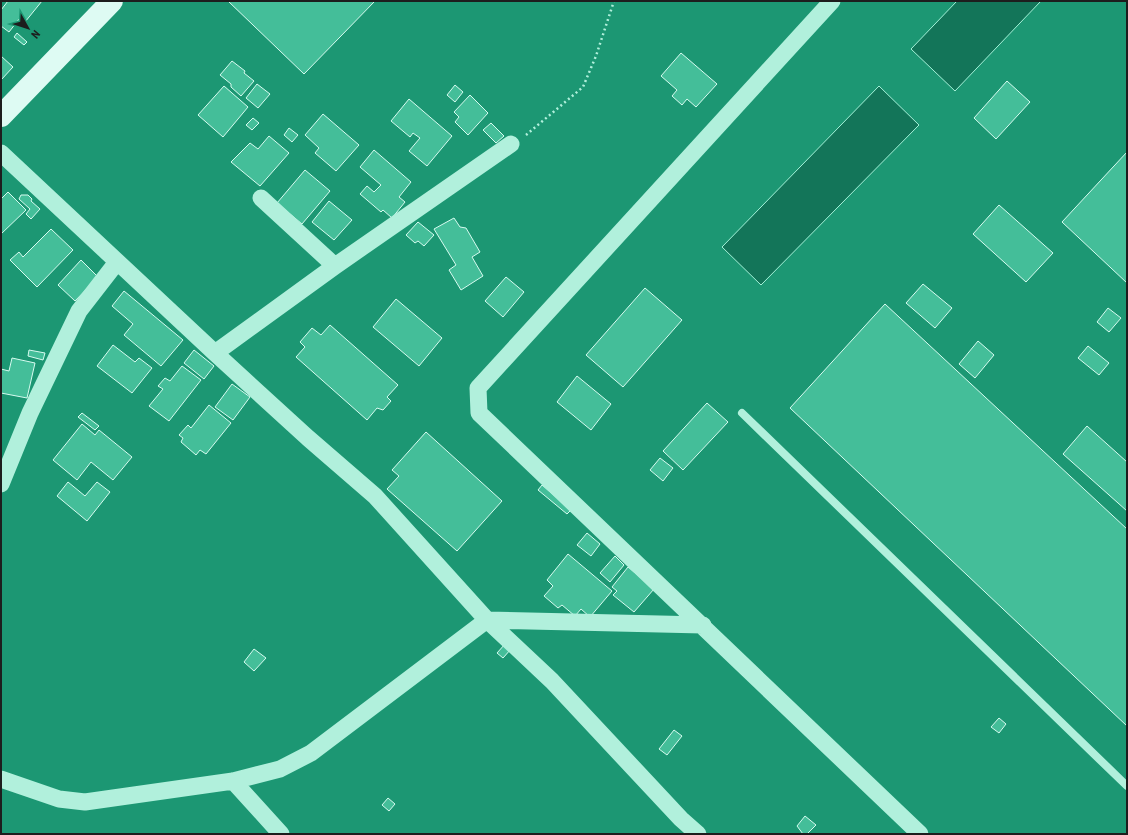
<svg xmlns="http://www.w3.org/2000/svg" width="1128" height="835" font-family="'Roboto Condensed',sans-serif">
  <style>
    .water { fill: #137559; stroke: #a4f1d8 }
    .building { fill: #44be99; stroke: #d7fbf0 }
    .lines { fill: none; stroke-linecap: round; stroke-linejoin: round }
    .path { stroke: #b1f0dc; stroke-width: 2.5; stroke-dasharray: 2 3; stroke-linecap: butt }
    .lane { stroke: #b1f0dc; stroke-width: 8 }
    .street { stroke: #b1f0dc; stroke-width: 17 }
    .secondary { stroke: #defbf3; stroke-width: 22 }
  </style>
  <rect width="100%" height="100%" fill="#1c9773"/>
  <!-- water -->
  <path class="water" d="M957,1H1041L955,91L911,49Z
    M879,86L919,125L761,285L722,247Z"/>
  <!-- building -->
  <path class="building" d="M8,1H42L25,22L20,18L9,32L1,26V10Z
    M228,1H375L304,74Z
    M17,33L27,42L24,45L14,37Z
    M681,53L717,84L696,107L687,99L682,105L672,96L677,90L661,76Z
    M1,56L13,67L1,80Z
    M232,61L245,71L244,73L254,81L241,96L231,87V84L220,75Z
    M1007,81L1030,102L996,139L974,118Z
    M257,84L270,94L258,108L246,98Z
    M455,85L463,92L455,102L447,95Z
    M224,86L248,107L223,137L198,115Z
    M470,95L488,113L468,135L455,122L459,117L454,112Z
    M409,99L452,136L427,166L409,151L420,138L413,133L410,137L391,121Z
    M323,114L359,145L336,171L315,153L319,148L305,135Z
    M253,118L259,123L252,130L246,125Z
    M491,123L504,136L496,143L483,130Z
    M289,128L298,135L292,142L284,135Z
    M269,136L289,153L260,186L231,162L250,143L258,149Z
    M374,150L411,182L399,197L405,202L392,218L383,210L381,212L360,194L367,186L374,192L381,185L360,167Z
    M1127,152V283L1062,222Z
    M305,170L330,191L302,224L277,203Z
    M8,192L26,210L1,234V199Z
    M21,195H28L32,199L31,201L40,209L31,219L26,214L30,209L19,199Z
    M329,201L352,220L334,240L312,222Z
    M999,205L1053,253L1026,282L973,234Z
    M454,218L460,227L466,228L480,252L472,257L483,276L461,290L449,270L456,265L434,229Z
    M418,222L434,235L424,246L418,241L415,243L406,235Z
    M51,229L73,250L37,287L10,260L19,252L23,257Z
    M81,260L98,277L75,301L58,285Z
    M506,277L524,292L503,317L485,301Z
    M923,284L952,308L935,328L906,303Z
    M645,288L682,320L623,387L586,355Z
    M124,291L183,340L161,366L124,335L133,324L112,306Z
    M396,299L442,338L419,366L373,327Z
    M885,304L1127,529V726L790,408Z
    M1108,308L1121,318L1109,332L1097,322Z
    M330,325L398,385L387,397L391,401L383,410L377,408L367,420L296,357L305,347L300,342L312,328L321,335Z
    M978,341L994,355L975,378L959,364Z
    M113,345L135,362L139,358L152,368L132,393L97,366Z
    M1088,346L1109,363L1099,375L1078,358Z
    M29,350L45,353L43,360L28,356Z
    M194,350L214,366L204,379L184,363Z
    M12,358L35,363L27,398L1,393V369L9,371Z
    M182,366L201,380L169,421L149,406L163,389L158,386L165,378L170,381Z
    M577,376L611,404L591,430L557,402Z
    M232,384L250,397L233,420L215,407Z
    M707,403L728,422L683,470L663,451Z
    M209,405L231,423L206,454L200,450L196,455L181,442L183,438L179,435L188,425L191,428Z
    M82,413L99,426L95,430L78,417Z
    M82,424L95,435L99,430L132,457L113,480L91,462L77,480L53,460Z
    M1087,426L1127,462V511L1063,454Z
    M426,432L502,501L457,551L387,489L399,476L392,470Z
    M660,458L673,468L663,481L650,470Z
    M68,482L85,496L97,482L110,492L87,521L57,496Z
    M542,485L571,510L567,514L538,490Z
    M587,533L600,544L591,556L577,545Z
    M568,554L612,591L590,617L581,609L575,616L562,605L558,608L544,596L553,586L547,580Z
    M615,556L624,565L610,582L600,573Z
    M628,567L654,589L634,612L613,595L617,591L612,587Z
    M505,644L511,649L503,658L497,653Z
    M254,649L266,658L254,671L244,662Z
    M999,718L1006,724L999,733L991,727Z
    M674,730L682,736L667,755L659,749Z
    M388,798L395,804L389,811L382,805Z
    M805,816L816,825L807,834H803L797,826Z"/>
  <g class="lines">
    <!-- path -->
    <path class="path" d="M526,135L583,87L596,56L614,1"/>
    <!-- lane -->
    <path class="lane" d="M742,413L1127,786"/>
    <!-- street -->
    <path class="street" d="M832,1L478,388L479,413L920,834
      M1,153L215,353L308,438L375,496L487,620L552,681L681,819L698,834
      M261,198L335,266
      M215,353L335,266L511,144
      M1,484L30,413L79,311L117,262
      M1,779L59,799L85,802L233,781L280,769L311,753L487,620L703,625
      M233,781L281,834"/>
    <!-- secondary -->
    <path class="secondary" d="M1,116L112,1"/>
  </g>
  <!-- border -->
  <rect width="1128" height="835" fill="none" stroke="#1d1d1d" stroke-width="4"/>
  <!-- north arrow -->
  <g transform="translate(28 28) rotate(129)" stroke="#1c9773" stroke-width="3" paint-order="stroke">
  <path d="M0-3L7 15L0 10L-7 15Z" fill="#1d1d1d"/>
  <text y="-6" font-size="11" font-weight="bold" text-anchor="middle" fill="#1d1d1d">N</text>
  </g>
</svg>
